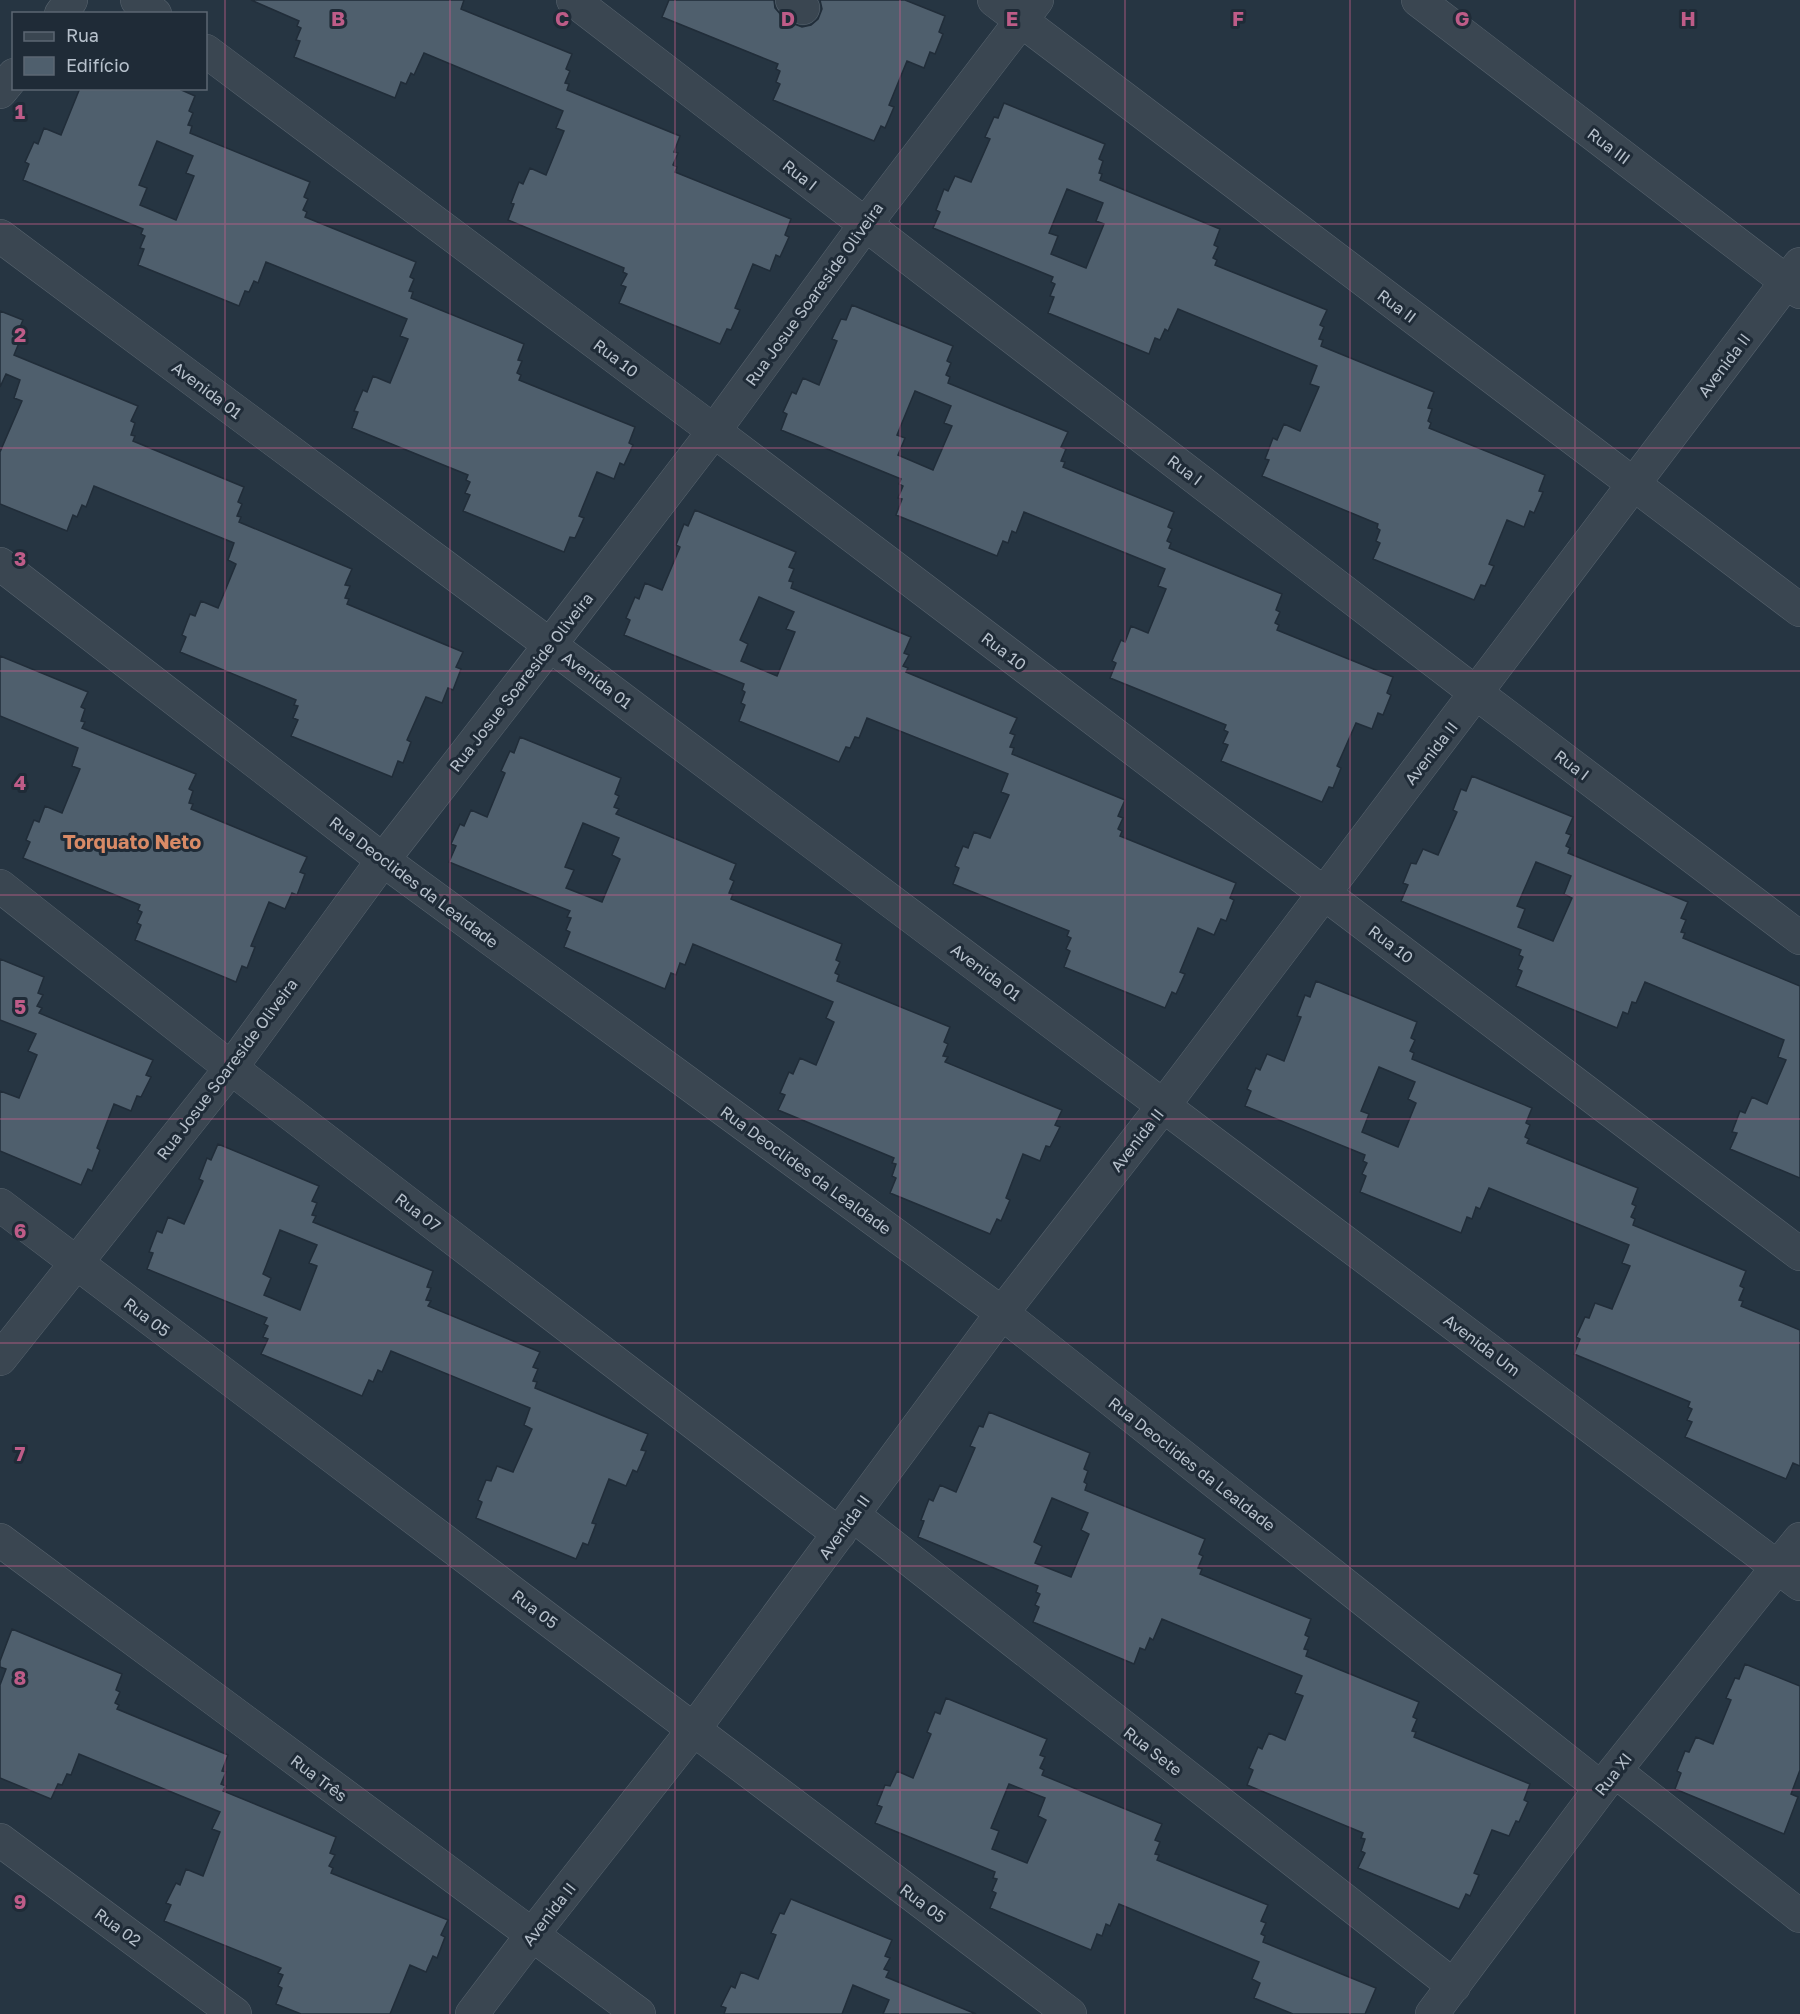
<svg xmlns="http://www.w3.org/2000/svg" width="1800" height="2014" font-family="'Golos Text',sans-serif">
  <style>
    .building { fill: #4f5f6d; stroke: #212d39; stroke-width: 1.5; fill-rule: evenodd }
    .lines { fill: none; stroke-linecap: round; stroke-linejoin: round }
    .minor-casing { stroke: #58646f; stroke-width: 34 }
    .minor { stroke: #3a4651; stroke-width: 33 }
    .grid { fill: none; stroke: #be5c88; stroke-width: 1.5; stroke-opacity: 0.55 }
    .labels { text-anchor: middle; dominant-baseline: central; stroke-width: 6; stroke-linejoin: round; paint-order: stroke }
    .street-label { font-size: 16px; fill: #b7c1cc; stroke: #1f2b37 }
    .quarter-label { font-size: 20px; font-weight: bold; fill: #d88a66; stroke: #1f2b37 }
    .grid-label { font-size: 20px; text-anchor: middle; font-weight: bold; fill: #be5c88; stroke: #1f2b37; stroke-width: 6; stroke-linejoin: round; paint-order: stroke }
  </style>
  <rect width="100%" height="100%" fill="#263542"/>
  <!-- building -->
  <path class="building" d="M251,0H464L461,9L572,54L566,69L570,71L565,83L569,84L567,90L680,136L674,152L678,153L673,165L677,167L675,172L791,219L785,235L789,237L780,257L776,255L770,271L753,264L735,308L740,310L731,330L727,329L720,344L619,303L626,287L621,285L627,274L623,272L624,268L508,220L514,204L511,203L519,182L523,184L530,168L546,175L564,131L556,128L563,111L424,53L414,75L411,73L406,84L401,82L395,98L294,57L300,41L296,40L301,28L297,26L299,21Z
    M669,0H774L775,8L781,15L792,23L802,27L811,25L818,19L822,9L820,0H905L945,16L939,32L943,34L935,54L930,52L924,68L907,61L889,105L894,107L885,128L881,126L874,141L773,100L780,84L776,82L780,71L776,69L778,64L662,17Z
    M80,88H177L195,96L189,111L193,113L188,125L192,126L190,133L310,182L304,197L308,199L303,210L307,212L305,217L416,262L410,277L414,279L409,291L413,292L411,298L524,344L518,360L522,361L517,373L521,375L519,380L635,427L629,443L633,445L624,465L620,463L614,479L597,472L579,516L584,518L575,538L570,537L564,552L463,511L470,495L465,493L470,482L466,480L468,475L352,428L358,412L354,411L363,390L367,392L373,376L390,383L408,339L400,336L407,319L266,262L258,283L254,281L249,292L245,291L239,306L138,265L144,249L140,248L145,236L141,234L143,229L23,180L29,164L25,162L34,142L38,144L44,128L61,135ZM157,141L193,156L186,173L194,176L176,220L140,205L147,188L139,185Z
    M1004,103L1105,144L1099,159L1103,161L1099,173L1102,174L1100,180L1220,229L1214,245L1218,247L1213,258L1217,260L1215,265L1327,310L1320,325L1324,327L1319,339L1323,340L1321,346L1434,392L1428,408L1432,409L1428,421L1431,423L1429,428L1545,475L1539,491L1543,492L1534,513L1530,511L1524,527L1507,520L1489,564L1494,566L1485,586L1481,585L1474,600L1373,559L1380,543L1376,541L1380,530L1377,528L1378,524L1262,476L1269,460L1265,459L1273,438L1277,440L1284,424L1300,431L1319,387L1310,384L1317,366L1178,309L1168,331L1165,329L1160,340L1155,338L1149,354L1048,313L1054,297L1050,296L1055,284L1051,282L1053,277L933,228L940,212L936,210L944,189L948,191L955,176L971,182L990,139L985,137L994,117L998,118ZM1067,189L1103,203L1096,221L1104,224L1086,268L1051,254L1058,236L1049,233Z
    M852,305L953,346L947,361L951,363L946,375L950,377L948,383L1068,432L1061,447L1066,449L1061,461L1065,462L1063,467L1174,512L1168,527L1172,529L1167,541L1171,543L1169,548L1282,594L1276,610L1280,612L1275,623L1279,625L1277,630L1393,677L1387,693L1391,695L1383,715L1378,713L1372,729L1356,723L1337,766L1341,768L1333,788L1329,787L1322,802L1221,761L1228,745L1223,743L1228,732L1224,730L1226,725L1110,678L1116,663L1112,661L1121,640L1125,642L1131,626L1148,633L1166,589L1158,586L1165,569L1024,512L1016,533L1012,531L1008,543L1003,541L997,556L896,515L902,499L898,498L903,486L899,484L901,479L781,430L787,414L783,412L792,392L796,394L803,378L819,385L837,341L832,339L841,319L846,320ZM915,391L951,406L944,423L952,426L933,470L898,455L905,438L897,435Z
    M0,311L23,320L16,336L21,338L14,355L138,406L131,421L135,423L131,435L135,436L133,441L244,487L238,502L242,504L237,516L241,517L239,522L352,569L345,585L350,586L345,598L349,599L347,604L463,652L456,667L461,669L453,690L448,688L442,703L426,697L407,740L411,742L403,763L398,761L392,777L291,736L298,720L293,718L298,706L294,705L296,700L180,652L186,637L182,635L190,614L195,616L201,601L218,608L236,564L228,560L234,543L94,486L86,507L82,505L77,517L73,515L67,531L0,504V452L22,401L14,398L20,380L6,374L0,387Z
    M695,510L796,552L789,567L794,569L789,581L793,582L791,588L911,637L904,653L909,655L903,666L908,668L906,672L1017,718L1010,733L1015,735L1010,747L1014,748L1012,754L1125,800L1118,816L1123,818L1118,829L1122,831L1120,836L1236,883L1230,898L1234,900L1226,921L1221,919L1214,935L1198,928L1180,972L1185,974L1176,994L1172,992L1165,1008L1064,967L1070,951L1066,949L1071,938L1067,936L1069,931L953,884L959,868L955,866L963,846L968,848L974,832L990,838L1009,795L1001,792L1008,774L867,718L859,738L855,737L850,748L846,747L839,762L739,721L745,705L741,703L745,692L742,690L744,684L624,635L630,620L626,618L635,597L639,599L645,583L662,590L680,547L676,545L684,524L688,526ZM759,597L794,612L786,629L795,632L777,676L741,661L748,644L740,640Z
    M0,656L88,692L81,707L85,709L81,721L85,722L82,728L196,774L189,789L193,791L189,803L193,804L191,809L307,857L300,872L305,874L297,895L292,893L285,909L269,902L251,946L255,947L247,968L242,966L236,982L135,940L141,925L137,923L142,912L138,910L140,905L23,858L30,842L26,840L34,820L39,822L45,806L62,813L80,769L72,766L78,748L0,716Z
    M520,737L621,778L615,794L619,796L614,807L619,809L616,814L736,864L730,879L734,881L729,893L733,894L731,899L842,944L836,960L840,962L835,973L839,975L837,981L950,1027L944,1042L948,1044L943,1056L948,1057L945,1062L1062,1110L1055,1125L1060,1127L1050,1147L1046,1146L1040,1161L1023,1154L1006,1198L1010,1200L1001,1221L997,1219L990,1234L890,1193L896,1178L892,1176L896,1164L892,1163L894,1158L778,1110L785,1095L780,1093L789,1072L793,1074L800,1058L816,1065L834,1022L826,1018L833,1002L693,944L685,965L680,963L676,975L671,973L665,989L564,947L570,932L566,930L571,918L567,917L570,911L449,862L456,846L451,844L460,824L464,826L471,810L487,817L505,773L501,771L510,751L514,753ZM583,823L619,838L612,855L620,859L602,902L566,888L574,870L565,867Z
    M1472,776L1573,817L1566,833L1571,835L1566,846L1570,848L1568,853L1688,902L1681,918L1686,920L1681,932L1685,933L1683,938L1800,986V1178L1730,1149L1737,1133L1732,1132L1740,1111L1745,1113L1752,1097L1767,1104L1786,1060L1778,1057L1784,1040L1645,982L1636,1003L1632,1002L1628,1014L1623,1012L1617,1028L1516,986L1522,971L1518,969L1523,957L1519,955L1521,950L1401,901L1408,885L1403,883L1411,863L1416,864L1423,849L1438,855L1457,812L1453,810L1461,789L1466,791ZM1536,862L1571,876L1564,894L1572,898L1553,941L1518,927L1525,909L1517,906Z
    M0,959L44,977L38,993L43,995L37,1006L42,1008L39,1013L153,1060L146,1075L151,1077L141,1097L137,1096L131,1111L114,1104L97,1148L100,1150L92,1171L88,1169L81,1185L0,1151V1091L19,1098L37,1055L28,1051L36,1034L0,1020Z
    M1316,981L1417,1022L1411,1038L1415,1040L1410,1051L1414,1053L1412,1059L1532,1108L1526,1123L1530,1125L1525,1137L1529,1139L1527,1143L1638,1188L1632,1204L1636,1206L1631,1217L1635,1219L1633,1225L1746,1271L1740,1286L1744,1288L1739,1300L1743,1301L1741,1306L1800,1330V1466L1793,1463L1786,1479L1685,1437L1692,1422L1687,1420L1692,1409L1688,1407L1690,1402L1574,1354L1580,1339L1576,1337L1585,1317L1589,1318L1595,1303L1612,1309L1630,1266L1622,1263L1629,1245L1489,1188L1480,1209L1476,1207L1472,1219L1467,1217L1461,1233L1360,1192L1366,1176L1362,1174L1367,1163L1363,1161L1365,1155L1245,1106L1251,1091L1247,1089L1256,1068L1260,1070L1267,1054L1284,1061L1301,1017L1297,1016L1305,995L1310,997ZM1379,1067L1415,1082L1408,1099L1416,1103L1398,1147L1362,1132L1369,1114L1361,1111Z
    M218,1144L319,1186L312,1201L317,1203L312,1215L316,1216L313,1222L433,1271L427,1287L431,1288L426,1300L431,1301L428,1306L540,1352L533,1367L538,1369L533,1381L537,1382L535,1388L648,1434L641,1450L646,1451L637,1472L633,1470L626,1486L609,1479L592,1523L596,1524L588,1545L583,1543L576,1559L476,1518L482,1502L478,1500L486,1480L491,1481L497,1466L513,1472L532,1429L524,1425L530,1408L391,1351L382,1372L378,1370L373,1382L369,1380L362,1396L261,1354L268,1339L263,1337L268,1326L264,1324L267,1318L147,1269L153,1253L149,1252L157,1231L162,1233L168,1217L184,1224L203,1181L199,1179L207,1158L211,1160ZM280,1230L317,1245L309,1263L317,1266L300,1310L264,1295L271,1278L263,1274Z
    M989,1412L1090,1453L1084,1469L1088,1471L1084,1482L1087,1484L1085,1490L1205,1539L1199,1554L1203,1556L1198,1568L1202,1569L1200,1574L1311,1619L1305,1635L1309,1637L1304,1649L1308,1650L1306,1656L1419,1702L1413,1717L1417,1719L1412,1731L1416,1732L1414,1737L1530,1784L1524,1800L1528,1802L1519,1822L1516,1821L1509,1836L1492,1830L1474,1873L1479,1875L1470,1896L1466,1894L1459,1909L1358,1868L1365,1853L1361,1851L1365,1839L1361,1838L1363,1833L1247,1785L1253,1770L1249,1768L1258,1747L1262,1749L1269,1733L1285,1740L1303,1696L1295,1693L1302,1676L1162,1619L1153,1640L1150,1638L1145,1650L1140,1648L1134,1664L1033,1622L1039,1607L1035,1605L1040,1594L1036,1592L1038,1586L918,1537L924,1521L921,1520L929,1499L933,1501L940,1485L956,1492L975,1448L970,1446L979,1426L983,1427ZM1052,1498L1088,1513L1081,1530L1089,1534L1071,1577L1035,1563L1042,1546L1034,1542Z
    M12,1629L122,1674L116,1690L120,1692L115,1703L119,1705L117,1709L228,1755L222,1771L226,1772L221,1784L226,1786L223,1791L336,1837L330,1853L335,1855L329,1866L333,1868L331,1873L448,1920L441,1935L445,1937L437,1958L433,1956L426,1972L410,1965L390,2014H301L276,2004L282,1988L278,1986L283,1975L278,1973L281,1968L164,1921L171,1905L166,1903L176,1883L180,1885L186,1869L203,1876L220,1832L212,1829L220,1812L79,1754L71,1775L67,1774L62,1785L58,1784L51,1799L0,1778V1685L6,1669L0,1667V1661Z
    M1745,1664L1800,1686V1770L1791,1794L1798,1797L1784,1834L1675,1789L1681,1773L1677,1771L1685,1751L1689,1752L1696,1737L1713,1744L1731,1700L1726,1698L1735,1678L1739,1679Z
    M946,1698L1047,1739L1040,1755L1045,1757L1040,1768L1044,1770L1042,1775L1162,1824L1155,1840L1160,1842L1155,1854L1159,1855L1157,1860L1268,1905L1261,1921L1266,1923L1261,1934L1265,1936L1263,1942L1376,1988L1365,2014H1293L1254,1998L1260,1983L1252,1979L1259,1962L1119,1904L1110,1926L1106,1924L1102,1936L1097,1934L1091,1950L990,1908L996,1893L992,1891L997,1879L993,1878L995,1872L875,1823L882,1807L877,1805L885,1785L890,1786L897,1771L913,1778L931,1734L927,1732L935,1712L940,1714ZM1009,1784L1045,1798L1038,1816L1046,1820L1027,1863L992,1849L999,1831L991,1828Z
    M791,1899L892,1940L885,1956L890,1958L884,1969L889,1971L886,1977L976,2014H883L889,2000L853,1985L842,2014H724L726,2008L721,2006L731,1986L735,1988L741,1972L758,1979L776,1935L771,1933L780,1913L784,1914Z"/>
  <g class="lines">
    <!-- minor casing -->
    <g class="minor-casing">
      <path id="minor" d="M137,0L155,14
        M573,0L1476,693L1800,938
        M792,0L803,8
        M994,0L1800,610
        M1418,0L1800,292
        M61,14L71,0
        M206,51L714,431L1800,1254
        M0,92L14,75
        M0,236L550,645L1800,1584
        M0,564L383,860L1002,1313L1601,1788
        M0,886L231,1068L839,1534
        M0,1205L1070,2014
        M0,1359L231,1068L383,860L550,645L714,431L865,225L1037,0
        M853,1515L1454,1986
        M0,1540L639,2014
        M1615,1771L1800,1916
        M0,1840L235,2014
        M472,2014L532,1935L694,1729L1002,1313L1164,1105L1800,264
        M1432,2014L1601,1788L1800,1539"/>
    </g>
    <!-- minor -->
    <use href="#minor" class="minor"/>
  </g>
  <!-- grid -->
  <path class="grid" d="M225,0V2014M450,0V2014M675,0V2014M900,0V2014M1125,0V2014M1350,0V2014M1575,0V2014M0,224H1800M0,448H1800M0,671H1800M0,895H1800M0,1119H1800M0,1343H1800M0,1566H1800M0,1790H1800"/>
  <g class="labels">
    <!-- street labels -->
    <g class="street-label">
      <text transform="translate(1609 146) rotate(37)">Rua III</text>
      <text transform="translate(800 175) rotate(38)">Rua I</text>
      <text transform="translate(814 294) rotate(-54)">Rua Josue Soareside Oliveira</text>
      <text transform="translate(1397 306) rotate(37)">Rua II</text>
      <text transform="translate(616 358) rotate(37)">Rua 10</text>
      <text transform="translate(1724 365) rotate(-53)">Avenida II</text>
      <text transform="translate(207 390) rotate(37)">Avenida 01</text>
      <text transform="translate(1185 470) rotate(37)">Rua I</text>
      <text transform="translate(1004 651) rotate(37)">Rua 10</text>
      <text transform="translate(597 680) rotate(37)">Avenida 01</text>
      <text transform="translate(521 682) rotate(-52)">Rua Josue Soareside Oliveira</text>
      <text transform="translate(1431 753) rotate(-52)">Avenida II</text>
      <text transform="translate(1572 765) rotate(37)">Rua I</text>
      <text transform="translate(414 882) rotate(37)">Rua Deoclides da Lealdade</text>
      <text transform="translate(1391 944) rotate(37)">Rua 10</text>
      <text transform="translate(986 972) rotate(37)">Avenida 01</text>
      <text transform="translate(227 1069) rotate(-53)">Rua Josue Soareside Oliveira</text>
      <text transform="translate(1137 1140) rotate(-52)">Avenida II</text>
      <text transform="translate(806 1170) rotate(36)">Rua Deoclides da Lealdade</text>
      <text transform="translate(418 1212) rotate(37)">Rua 07</text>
      <text transform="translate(147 1317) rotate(37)">Rua 05</text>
      <text transform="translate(1482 1345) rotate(37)">Avenida Um</text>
      <text transform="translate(1192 1464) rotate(38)">Rua Deoclides da Lealdade</text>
      <text transform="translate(844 1527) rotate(-54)">Avenida II</text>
      <text transform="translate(535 1609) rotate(37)">Rua 05</text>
      <text transform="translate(1153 1751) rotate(38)">Rua Sete</text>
      <text transform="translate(1613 1774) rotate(-52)">Rua XI</text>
      <text transform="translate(319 1778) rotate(37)">Rua Três</text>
      <text transform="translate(923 1903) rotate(37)">Rua 05</text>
      <text transform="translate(549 1914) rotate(-52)">Avenida II</text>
      <text transform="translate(118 1927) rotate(36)">Rua 02</text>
    </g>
    <!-- quarter labels -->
    <g class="quarter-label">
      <text x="132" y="841">Torquato Neto</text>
    </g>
  </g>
  <g class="grid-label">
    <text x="338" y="26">B</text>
    <text x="562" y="26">C</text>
    <text x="788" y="26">D</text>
    <text x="1012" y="26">E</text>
    <text x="1238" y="26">F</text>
    <text x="1462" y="26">G</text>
    <text x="1688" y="26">H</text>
    <text x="20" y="119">1</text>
    <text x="20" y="342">2</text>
    <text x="20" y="566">3</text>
    <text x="20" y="790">4</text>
    <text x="20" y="1014">5</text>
    <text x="20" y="1238">6</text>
    <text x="20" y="1461">7</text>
    <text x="20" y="1685">8</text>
    <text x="20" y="1909">9</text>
  </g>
  <!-- legend -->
  <rect x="12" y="12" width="195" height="78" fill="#1f2b37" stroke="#5c6773" stroke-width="1.5"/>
  <rect x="24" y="32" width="30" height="9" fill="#3a4651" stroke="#5c6773" stroke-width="1.5"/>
  <text x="66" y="42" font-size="18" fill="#b7c1cc">Rua</text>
  <rect x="24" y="57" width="30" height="18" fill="#4f5f6d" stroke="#5c6773" stroke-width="1.5"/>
  <text x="66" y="72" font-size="18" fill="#b7c1cc">Edifício</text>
</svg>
